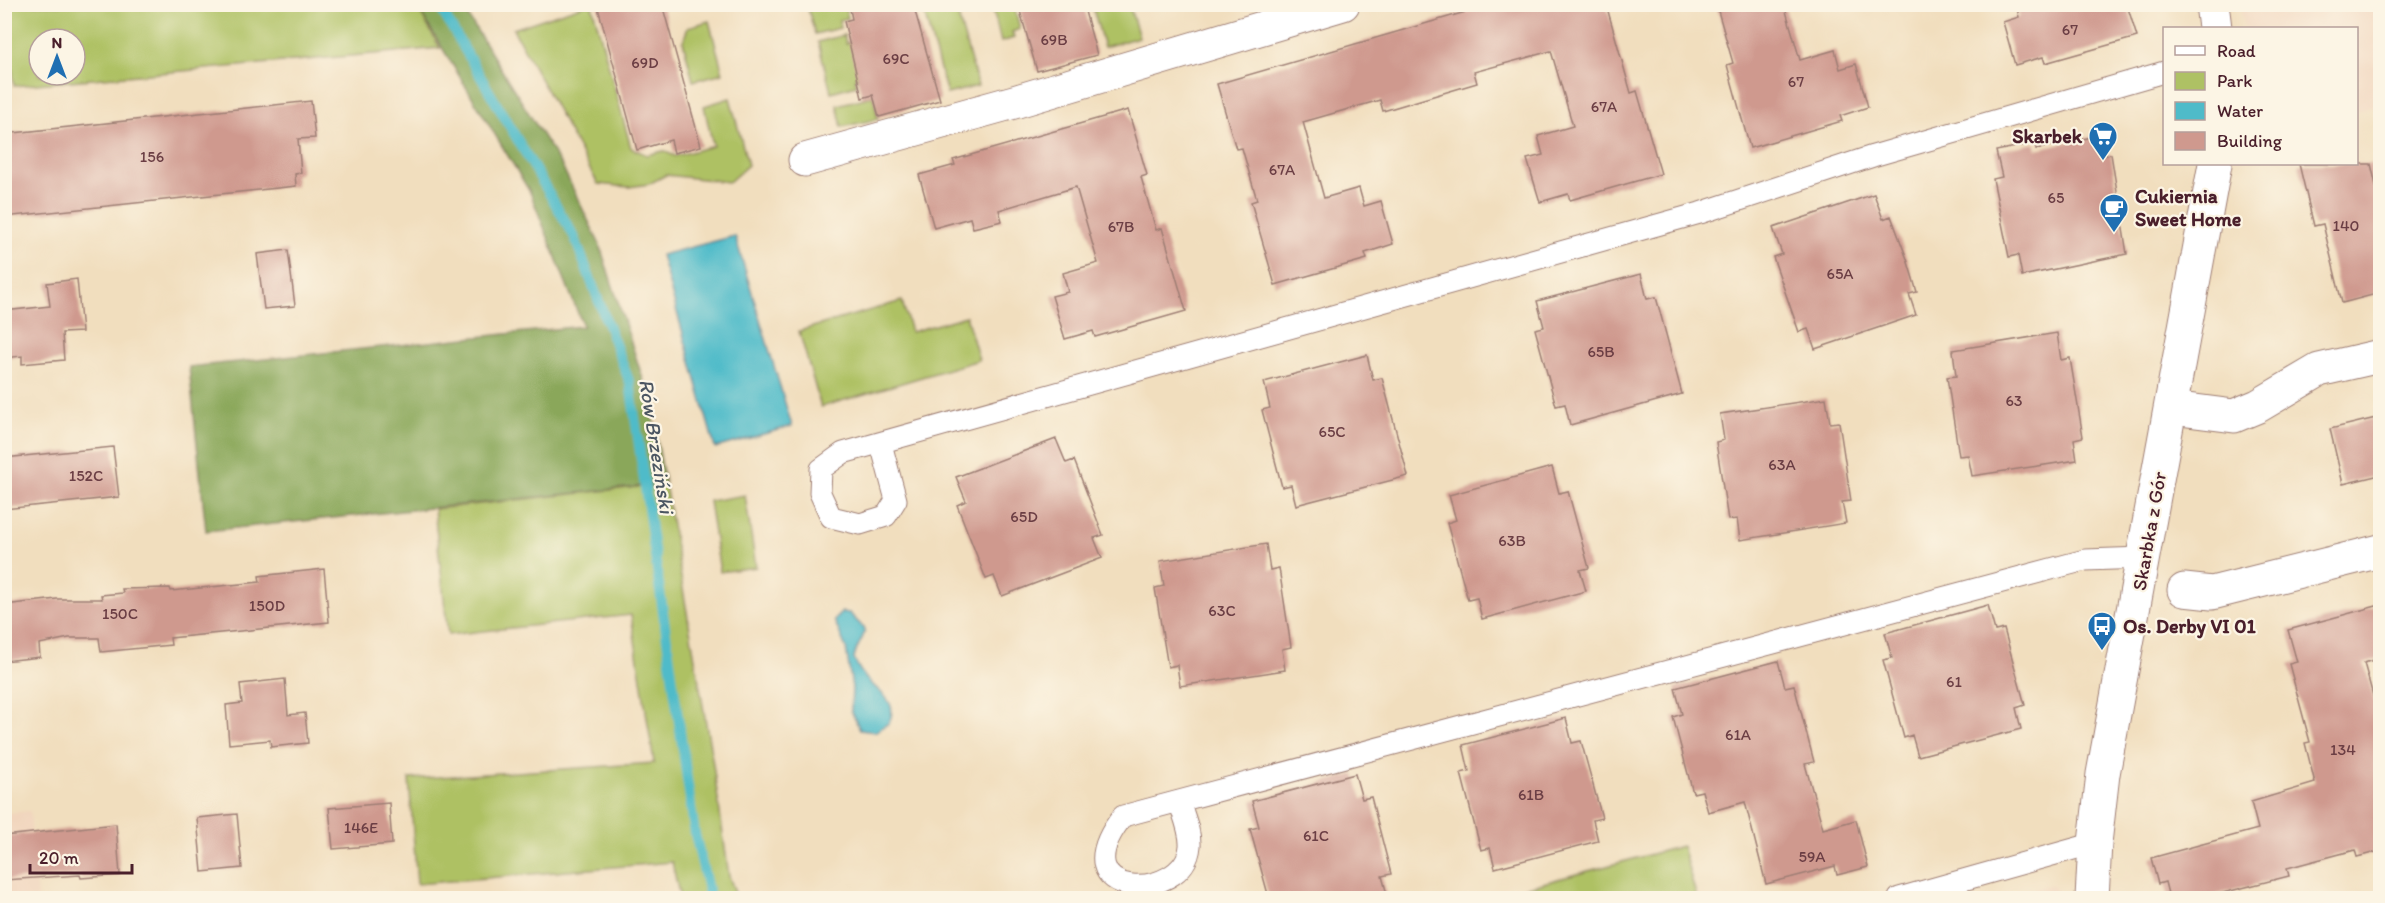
<svg xmlns="http://www.w3.org/2000/svg" width="2385" height="903" font-family="Itim,sans-serif">
<rect width="100%" height="100%" fill="#fcf5e5"/>
<filter id="ink" filterUnits="userSpaceOnUse"><feTurbulence type="fractalNoise" baseFrequency=".0167" numOctaves="2"/><feDisplacementMap in="SourceGraphic" scale="12" xChannelSelector="R" yChannelSelector="G"/><feConvolveMatrix kernelMatrix="1 2 1 2 8 2 1 2 1" color-interpolation-filters="sRGB"/></filter>
<filter id="wash" filterUnits="userSpaceOnUse"><feTurbulence type="fractalNoise" baseFrequency=".008" numOctaves="4" result="noise"/><feDisplacementMap in="SourceGraphic" scale="24" xChannelSelector="R" yChannelSelector="G"/><feGaussianBlur stdDeviation="1.35" result="paint"/><feColorMatrix in="noise" values="0 0 0 0 0 0 0 0 0 0 0 0 0 0 0 0 0 1.4 0 .05"/><feComposite in="paint" operator="in"/></filter>
<g filter="url(#wash)">
<rect width="100%" height="100%" fill="#f1debe"/>
<path fill="#f1d5bd" d="M2240 5H2380V105L2357 111 2356 28H2244Z
M30 811 37 898H5V813Z
M2050 885 2061 893V898H1999Z"/>
<path fill="#aec164" stroke="#7c7048" stroke-width="1.5" fill-rule="evenodd" d="M587 4 592 5 631 148 647 155 663 151 675 156 713 146 704 106 730 98 748 165 729 182 666 175 649 184 629 187 598 184 513 29Z
M6 5H416L440 48 14 86ZM39 39H75V75H39Z
M807 5H845L848 18 839 20 840 28 815 34Z
M922 5H955L978 86 947 94Z
M992 5H1014L1020 29 1012 32 1014 38 1001 42Z
M1092 5H1129L1139 37 1104 47Z
M709 21 723 73 693 81 683 41 688 27Z
M844 35 846 43 855 41 864 76 855 78 857 85 831 92 818 42Z
M873 96 878 119 842 127 837 105Z
M902 301 911 332 966 316 979 360 821 407 799 331Z
M665 484 713 764 729 876 737 898H680L672 862 417 884 409 779 654 763 631 615 448 635 434 509Z
M745 495 756 567 720 572 709 501Z
M1682 846 1697 898H1499L1498 895Z"/>
<path fill="#8aa75a" stroke="#6a6342" stroke-width="1.5" d="M416 5H461L563 168 599 243 650 401 665 484 206 531 189 367 583 326 530 192Z"/>
<path fill="#4fbbc9" stroke="#4c6d7a" stroke-width="1.5" d="M735 236 792 426 715 448 661 255Z
M842 612 849 613 865 629C864 640 855 647 854 659 857 665 860 671 864 676 877 692 900 700 889 723L875 732 860 730 851 710 852 688 846 648 834 620Z"/>
<g fill="none" stroke-linecap="round" stroke-linejoin="round">
<path stroke="#4fbbc9" stroke-width="10" d="M438 4 574 236 630 383 695 834 710 898"/>
</g>
<g id="blocks">
<path fill="#cf998e" d="M597 4H662L701 146 674 153 671 140 637 150Z
M849 4H913L940 100 879 117 873 95 862 98 844 21 852 19Z
M1018 4H1083L1097 55 1037 71Z
M1493 4H1606L1631 93 1637 91 1661 174 1570 200 1568 194 1540 202 1527 159 1543 155 1538 136 1573 126 1551 51 1474 72 1477 83 1383 111 1380 100 1303 122 1324 198 1359 188 1364 206 1381 201 1393 244 1365 253 1367 259 1275 285 1251 202 1257 200 1242 148 1236 149 1217 84Z
M1716 4H1784L1800 60 1835 50 1840 69 1856 64 1868 107 1840 116 1842 121 1750 148 1727 65 1733 63Z
M2016 4H2124L2125 9 2128 8 2137 37 2045 63 2043 57 2015 65 2003 22 2019 17Z
M311 101 315 138 298 139 301 173 295 174 296 186 4 217V134Z
M1128 110 1147 175 1141 177 1156 230 1162 228 1186 311 1095 337 1093 331 1065 339 1052 296 1068 292 1063 273 1098 263 1076 187 999 210 1002 221 973 228 970 218 934 228 919 175 955 165 953 160Z
M2102 135 2106 155 2111 154 2127 254 2022 276 2018 255 2009 257 1993 179 2002 177 1996 151 2035 143 2036 149Z
M2299 164H2371L2380 202H2377L2380 216V293L2342 303 2323 224 2314 226Z
M1874 194 1883 219 1891 216 1907 259 1917 292 1909 294 1916 315 1815 349 1808 329 1799 332 1773 257 1782 254 1773 228Z
M288 250 295 306 264 309 257 254Z
M1641 274 1647 299 1656 297 1682 394 1570 425 1565 404 1556 406 1535 329 1544 327 1537 301Z
M77 279 82 332 62 333 64 360 22 364V356L4 358V311L50 306 47 283Z
M2057 333 2061 360 2070 358 2083 437 2074 439 2077 460 1972 476 1968 455 1959 456 1947 377 1956 376 1953 350Z
M1367 355 1373 380 1382 378 1408 476 1296 505 1291 485 1282 487 1262 410 1270 408 1264 382Z
M1826 398 1830 423 1839 422 1851 501 1842 502 1846 523 1740 540 1737 519 1728 520 1716 442 1724 440 1720 414Z
M2380 417V475L2343 484 2330 429Z
M1056 439 1066 463 1074 460 1103 535 1094 538 1102 558 1002 596 994 576 986 579 957 505 966 501 956 477Z
M113 447 119 497 4 509V458Z
M1552 467 1559 493 1568 491 1589 568 1580 570 1586 591 1482 619 1477 598 1468 600 1447 523 1456 520 1449 495Z
M1266 544 1270 570 1279 568 1291 647 1282 649 1285 670 1180 686 1177 665 1168 667 1155 588 1164 586 1160 561Z
M324 569 329 622 170 638 171 645 101 652 99 638H69L39 644 40 657 4 661V605L57 599H102L101 595 123 593 122 589 170 588 171 591 260 582 259 576Z
M1988 605 1995 631 2004 629 2025 705 2016 708 2021 729 1918 756 1912 735 1904 738 1883 660 1892 658 1885 633Z
M2380 605V658L2364 663 2380 721V851L2357 857 2355 850 2287 868 2289 876 2203 898H2169L2165 882 2158 884 2151 858 2258 829 2251 802 2315 783 2305 743 2310 742 2289 664 2297 662 2288 630Z
M1778 661 1785 687 1794 685 1814 762 1805 764 1823 829 1856 820 1868 867 1837 875 1835 866 1766 884 1745 802 1708 812 1702 791 1693 793 1673 717 1682 714 1675 688Z
M285 679 288 715 305 713 308 743 271 747 270 740 229 744 226 705 242 703 240 684Z
M1566 718 1572 743 1581 741 1602 818 1593 820 1598 841 1495 868 1490 848 1481 850 1461 773 1469 771 1463 745Z
M1355 774 1362 799 1371 797 1391 874 1382 876 1388 898H1269L1250 829 1259 827 1252 801Z
M389 803 392 844 333 849 329 808Z
M237 814 242 868 202 872 197 818Z
M116 824 120 875 81 878 80 875 4 880V836Z"/>
</g>
</g>
<g filter="url(#ink)">
<use href="#blocks" fill-opacity="0" stroke="#9e7e74" stroke-width="1.5"/>
<g fill="none" stroke-linecap="round" stroke-linejoin="round">
<g stroke="#9e7e74" stroke-width="23">
<path id="lane" d="M881 444 896 500 886 516 860 524 831 517 820 493 821 469 843 453 1700 213 1873 156 2164 72
M1179 801C1183 814 1191 832 1190 846 1185 903 1056 902 1123 816L2085 560 2144 558
M1899 898 2095 843"/>
</g>
<g stroke="#9e7e74" stroke-width="35">
<path id="street" d="M805 160 1014 102 1343 4
M2172 408 2234 416 2258 406 2319 370 2380 356
M2184 590 2212 593 2380 551"/>
</g>
<g stroke="#9e7e74" stroke-width="35">
<path id="secondary" d="M2212 4 2215 28
M2092 898 2095 843 2103 774 2215 164"/>
</g>
<use href="#lane" stroke="#fff" stroke-width="21"/>
<use href="#street" stroke="#fff" stroke-width="33"/>
<use href="#secondary" stroke="#fff" stroke-width="33"/>
</g>
</g>
<defs>
<g id="supermarket-pin" transform="scale(1.5)"><path d="M0 17L-7.5 6A9.5 9.5 0 1 1 7.5 6Z" fill="#1f6fb2" stroke="#fcf5e5"/><path d="M-6-5.5h2.5l.6 2H6L4.5 2H-2.5L-4.4-4H-6ZM-1.5 3.2a1.3 1.3 0 1 0 .1 0ZM3 3.2a1.3 1.3 0 1 0 .1 0Z" fill="#fff"/></g>
<g id="cafe-pin" transform="scale(1.5)"><path d="M0 17L-7.5 6A9.5 9.5 0 1 1 7.5 6Z" fill="#1f6fb2" stroke="#fcf5e5"/><path d="M-5.5-4.5H6V0H3Q3 3.5 0 3.5H-2.5Q-5.5 3.5-5.5 0ZM3-3.2v2h1.7v-2ZM-6 4.5H4V6H-6Z" fill="#fff"/></g>
<g id="bus-pin" transform="scale(1.5)"><path d="M0 17L-7.5 6A9.5 9.5 0 1 1 7.5 6Z" fill="#1f6fb2" stroke="#fcf5e5"/><path d="M-5-6H5V4H4V6H2V4H-2V6H-4V4H-5ZM-3.5-4V0h7V-4ZM-3.5 1.2v1.5H-2V1.2ZM2 1.2v1.5H3.5V1.2Z" fill="#fff"/></g>
</defs>
<g fill-rule="evenodd">
<use href="#supermarket-pin" x="2103" y="136"/>
<use href="#cafe-pin" x="2114" y="208"/>
<use href="#bus-pin" x="2102" y="626"/>
</g>
<g text-anchor="middle" dominant-baseline="central" stroke-width="4.5" stroke-linejoin="round" paint-order="stroke">
<g font-size="16" fill="#6b3e44">
<text x="2070" y="29">67</text>
<text x="1054" y="39">69B</text>
<text x="896" y="58">69C</text>
<text x="645" y="62">69D</text>
<text x="1796" y="81">67</text>
<text x="1604" y="106">67A</text>
<text x="152" y="156">156</text>
<text x="1282" y="169">67A</text>
<text x="2056" y="197">65</text>
<text x="2346" y="225">140</text>
<text x="1121" y="226">67B</text>
<text x="1840" y="273">65A</text>
<text x="1601" y="351">65B</text>
<text x="2014" y="400">63</text>
<text x="1332" y="431">65C</text>
<text x="1782" y="464">63A</text>
<text x="86" y="475">152C</text>
<text x="1024" y="516">65D</text>
<text x="1512" y="540">63B</text>
<text x="267" y="605">150D</text>
<text x="1222" y="610">63C</text>
<text x="120" y="613">150C</text>
<text x="1954" y="681">61</text>
<text x="1738" y="734">61A</text>
<text x="2343" y="749">134</text>
<text x="1531" y="794">61B</text>
<text x="361" y="827">146E</text>
<text x="1316" y="835">61C</text>
<text x="1812" y="856">59A</text>
</g>
<g font-size="20" font-weight="bold" fill="#4a1f2b" stroke="#fcf5e5" text-anchor="start">
<text x="2082" y="136" text-anchor="end">Skarbek</text>
<text x="2135" y="196">Cukiernia<tspan x="2135" dy="23">Sweet Home</tspan></text>
<text x="2123" y="626">Os. Derby VI 01</text>
</g>
<g font-size="20" fill="#4a1f2b" stroke="#fcf5e5">
<text transform="translate(2149 531) rotate(-80)">Skarbka z Gór</text>
</g>
<g font-size="21" font-style="italic" fill="#4c5662" stroke="#fcf5e5">
<text transform="translate(657 446) rotate(81)">Rów Brzeziński</text>
</g>
</g>
<rect width="2385" height="903" fill="none" stroke="#fcf5e5" stroke-width="24"/>
<rect x="2163" y="27" width="195" height="138" fill="#fcf5e5" stroke="#b59f9b" stroke-width="1.5"/>
<rect x="2175" y="46" width="30" height="9" fill="#ffffff" stroke="#b59f9b" stroke-width="1.5"/>
<text x="2217" y="57" font-size="18" fill="#4a1f2b">Road</text>
<rect x="2175" y="72" width="30" height="18" fill="#aec164" stroke="#b59f9b" stroke-width="1.5"/>
<text x="2217" y="87" font-size="18" fill="#4a1f2b">Park</text>
<rect x="2175" y="102" width="30" height="18" fill="#4fbbc9" stroke="#b59f9b" stroke-width="1.5"/>
<text x="2217" y="117" font-size="18" fill="#4a1f2b">Water</text>
<rect x="2175" y="132" width="30" height="18" fill="#cf998e" stroke="#b59f9b" stroke-width="1.5"/>
<text x="2217" y="147" font-size="18" fill="#4a1f2b">Building</text>
<g transform="translate(57 57)"><circle r="28" fill="#fcf5e5" stroke="#b59f9b" stroke-width="1.5"/>
<path d="M0-4.5L10 22L0 15L-10 22Z" fill="#1f6fb2"/>
<text y="-9" font-size="16" font-weight="bold" text-anchor="middle" fill="#4a1f2b">N</text>
</g>
<path d="M30 864v9h102v-9" fill="none" stroke="#4a1f2b" stroke-width="3"/>
<text x="39" y="864" font-size="18" fill="#4a1f2b" stroke="#fcf5e5" stroke-width="4.5" paint-order="stroke">20 m</text>
</svg>
